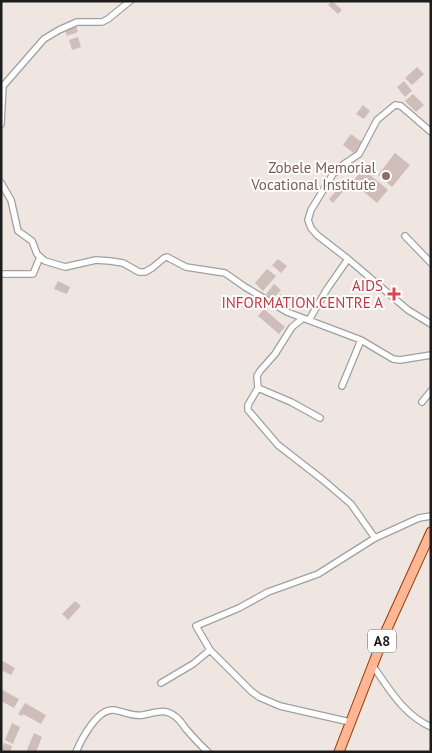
<svg xmlns="http://www.w3.org/2000/svg" width="432" height="753" font-family="'PT Sans',sans-serif">
<rect width="100%" height="100%" fill="#efe6e1"/>
<path fill="#cfbdba" d="M332 1 342 10 338 14 328 5Z
M76 26 78 32 67 36 65 30Z
M78 37 81 47 72 50 69 40Z
M417 67 424 74 412 85 405 78Z
M404 81 412 91 405 97 397 87Z
M413 94 424 105 416 112 405 101Z
M363 105 370 111 364 119 356 114Z
M351 134 363 143 355 154 343 145Z
M395 153 410 165 392 187 378 175Z
M363 169 388 190 377 203 352 182Z
M343 183 347 187 333 203 329 199Z
M278 259 287 266 281 273 272 265Z
M267 269 276 276 263 291 255 283Z
M58 281 70 287 67 294 54 289Z
M274 284 281 290 272 300 266 294Z
M280 294 289 299 286 304 277 299Z
M264 309 285 327 279 334 258 316Z
M75 601 81 606 68 620 62 614Z
M1 660 15 668 11 675 1 670Z
M1 689 19 699 14 708 1 701Z
M25 703 46 715 41 724 23 714 22 716 18 714Z
M12 723 20 727 13 744 5 740Z
M34 733 42 737 36 752H26Z
M4 743 12 746 10 752H1Z"/>
<g fill="none" stroke-linecap="round" stroke-linejoin="round">
<g stroke="#a0a0a0" stroke-width="8">
<path id="minor" d="M1 124 3 86 44 39 59 30 77 22H102L108 19 130 1
M1 183 11 200 18 231 32 241 37 254 45 261 65 267 96 260 110 261 123 263 139 272H145L152 268 164 258 167 257 186 267 225 273 245 287 287 312 361 340 393 359 400 360 431 355
M405 236 431 263
M348 259 317 235 311 228 308 220 311 210 333 174 344 164 359 154 377 120 395 105 401 106 431 132
M1 274H33L40 257
M302 319 292 327 275 354 260 371 257 376 258 388 248 405V410L278 445 323 480 351 504 375 538 419 518 431 516
M309 320 327 289 348 259 408 310 431 324
M342 386 361 340
M258 388 291 402 320 418
M422 402 431 391
M373 666C389 689 404 715 431 727
M161 683 193 664 210 650
M350 722 280 706 259 697 251 691 210 650 196 626 239 608 268 592 318 574 375 538
M76 752C81 740 97 709 113 710 123 711 133 717 143 715 156 713 164 707 176 717 180 720 183 725 186 729 193 737 200 745 208 752"/>
</g>
<g stroke="#943c00" stroke-width="11">
<path id="primary" d="M339 752 386 631 431 532"/>
</g>
<use href="#minor" stroke="#fff" stroke-width="5.5"/>
<use href="#primary" stroke="#ffb695" stroke-width="9"/>
</g>
<circle fill="#8d6e63" stroke="#fff" stroke-width="2" cx="386" cy="176" r="5"/>
<path fill="#e0444e" stroke="#fff" stroke-width="2" d="M391.5 286.5h5v5h5v5h-5v5h-5v-5h-5v-5h5z"/>
<g text-anchor="middle" dominant-baseline="central" stroke-width="4" stroke-linejoin="round" paint-order="stroke">
<rect fill="#fff" stroke="#606060" stroke-width="1" x="368" y="629.5" width="28" height="23" rx="4"/>
<g font-size="14" font-weight="bold" fill="#1c1c1c">
<text x="382" y="641">A8</text>
</g>
<g font-size="15" fill="#785e54" stroke="#fff" text-anchor="end">
<text x="376" y="167">Zobele Memorial<tspan x="376" dy="17">Vocational Institute</tspan></text>
</g>
<g font-size="15" fill="#be3a42" stroke="#fff" text-anchor="end">
<text x="383" y="285">AIDS<tspan x="383" dy="17">INFORMATION.CENTRE A</tspan></text>
</g>
</g>
<rect width="432" height="753" fill="none" stroke="#1c1c1c" stroke-width="5"/>
</svg>
